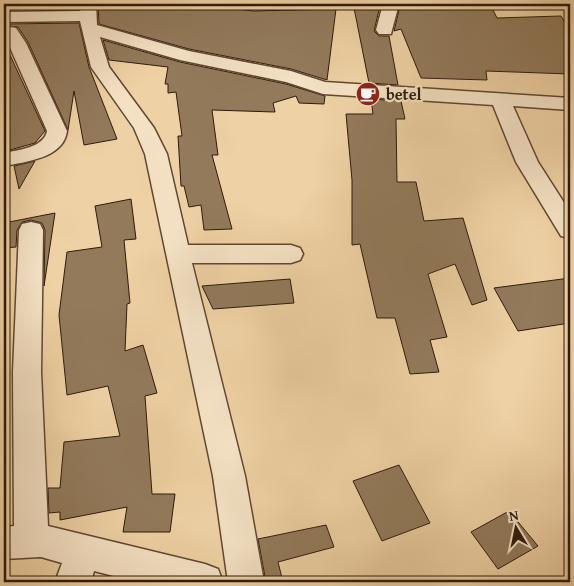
<svg xmlns="http://www.w3.org/2000/svg" width="574" height="586" font-family="'Gentium Book Plus',serif">
<rect width="100%" height="100%" fill="#eed1a4"/>
<filter id="stains"><feTurbulence type="fractalNoise" baseFrequency=".004" numOctaves="4"/><feColorMatrix values="0 0 0 0 .2 0 0 0 0 .09 0 0 0 0 .02 0 0 0 .5 -.17"/></filter>
<radialGradient id="worn" r=".72"><stop offset=".6" stop-color="#630" stop-opacity="0"/><stop offset="1" stop-color="#630" stop-opacity=".3"/></radialGradient>
<path fill="#927a5b" stroke="#2f1b0b" d="M54 4H78V9L48 10 53 9Z
M98 4H195L253 11 336 9 327 80 291 69 189 49 99 24Z
M444 5 491 6 497 18 561 16 570 32V74L486 71 487 80 421 78 401 29 394 31 400 6Z
M362 6H380L374 31 379 36H389L398 85 369 83 354 8Z
M79 23 89 67 117 139 84 145 74 91 68 130 28 42 18 27 4 26V24Z
M103 40 180 62 286 84 325 96 324 104 299 103 296 96 273 103 275 112 212 110 218 155H212L232 229 204 230 201 205 189 207 184 186H181L178 136H182L176 92 168 93V84H165L168 67 109 60Z
M4 42 45 131 35 143 10 150 8 140 4 141Z
M371 99 401 101 405 119H396L397 182H416L424 221 463 218 487 300 472 305 455 264 428 274 447 337 430 340 439 372 410 374 395 318H377L360 244 352 245V180L346 114H373Z
M35 161 19 189 14 166Z
M131 199 136 239 124 240 130 303 127 304 125 351 143 345 157 393 145 396 152 494H175L170 532H123L127 507 60 520V512L49 513 48 488H60L64 442 120 436 108 386 67 395 59 315 67 252 102 247 95 206Z
M55 213 44 286 45 230 42 223 31 220 22 222 17 230 16 247 4 248V223Z
M570 278V323L518 331 494 288Z
M290 279 294 303 213 309 202 286Z
M399 465 430 523 382 541 353 481Z
M509 511 538 546 498 569 471 532Z
M326 525 334 547 278 562 283 582H266L258 539Z"/>
<g fill="none" stroke-linecap="round" stroke-linejoin="round">
<g stroke="#5f4831" stroke-width="3">
<path id="minor" d="M80 4H96L97 25 189 51 291 71 325 82 570 98V110L513 106 538 162 570 212V238L561 236 516 162 493 105 323 94 286 82 180 60 100 37 109 67 154 128 167 154 188 245H291L300 248 303 254 300 260 291 263H192L245 476 264 582H228L213 476 145 154 134 128 91 67 80 21 4 22V12L80 11Z
M383 4H399L391 34H379L376 30Z
M10 27 16 28 26 43 67 131C64 158 25 162 4 166V153C17 150 44 148 47 131L8 43 4 40V28Z
M31 222 40 224 43 230 41 372 48 526 205 564 218 569 223 582H137L94 571 91 582H55L62 563 41 557 4 559V527L14 526 13 372 19 230 22 224Z"/>
</g>
<use href="#minor" fill="#f4e1c4" fill-rule="evenodd"/>
</g>
<defs>
<g id="cafe-disc" transform="scale(1.25)"><circle r="9.5" fill="#8f2418" stroke="#f4e1c4"/><path d="M-5.5-4.5H6V0H3Q3 3.5 0 3.5H-2.5Q-5.5 3.5-5.5 0ZM3-3.2v2h1.7v-2ZM-6 4.5H4V6H-6Z" fill="#fff"/></g>
</defs>
<g fill-rule="evenodd">
<use href="#cafe-disc" x="368" y="94"/>
</g>
<g text-anchor="middle" dominant-baseline="central" stroke-width="4.5" stroke-linejoin="round" paint-order="stroke">
<g font-size="16" font-weight="bold" fill="#2f1b0b" stroke="#f4e1c4" text-anchor="start">
<text x="386" y="94">betel</text>
</g>
</g>
<rect width="574" height="586" fill="none" stroke="#eed1a4" stroke-width="20"/>
<rect x="5" y="5" width="564" height="576" fill="none" stroke="#2f1b0b" stroke-width="2.5"/>
<rect x="10" y="10" width="554" height="566" fill="none" stroke="#2f1b0b"/>
<g transform="translate(516 528) rotate(350)" stroke="#f4e1c4" stroke-width="4" paint-order="stroke">
<path d="M0-4L9 19L0 12L-9 19Z" fill="#2f1b0b"/>
<text y="-8" font-size="14" font-weight="bold" text-anchor="middle" fill="#2f1b0b">N</text>
</g>
<rect width="100%" height="100%" filter="url(#stains)"/>
<rect width="100%" height="100%" fill="url(#worn)"/>
</svg>
